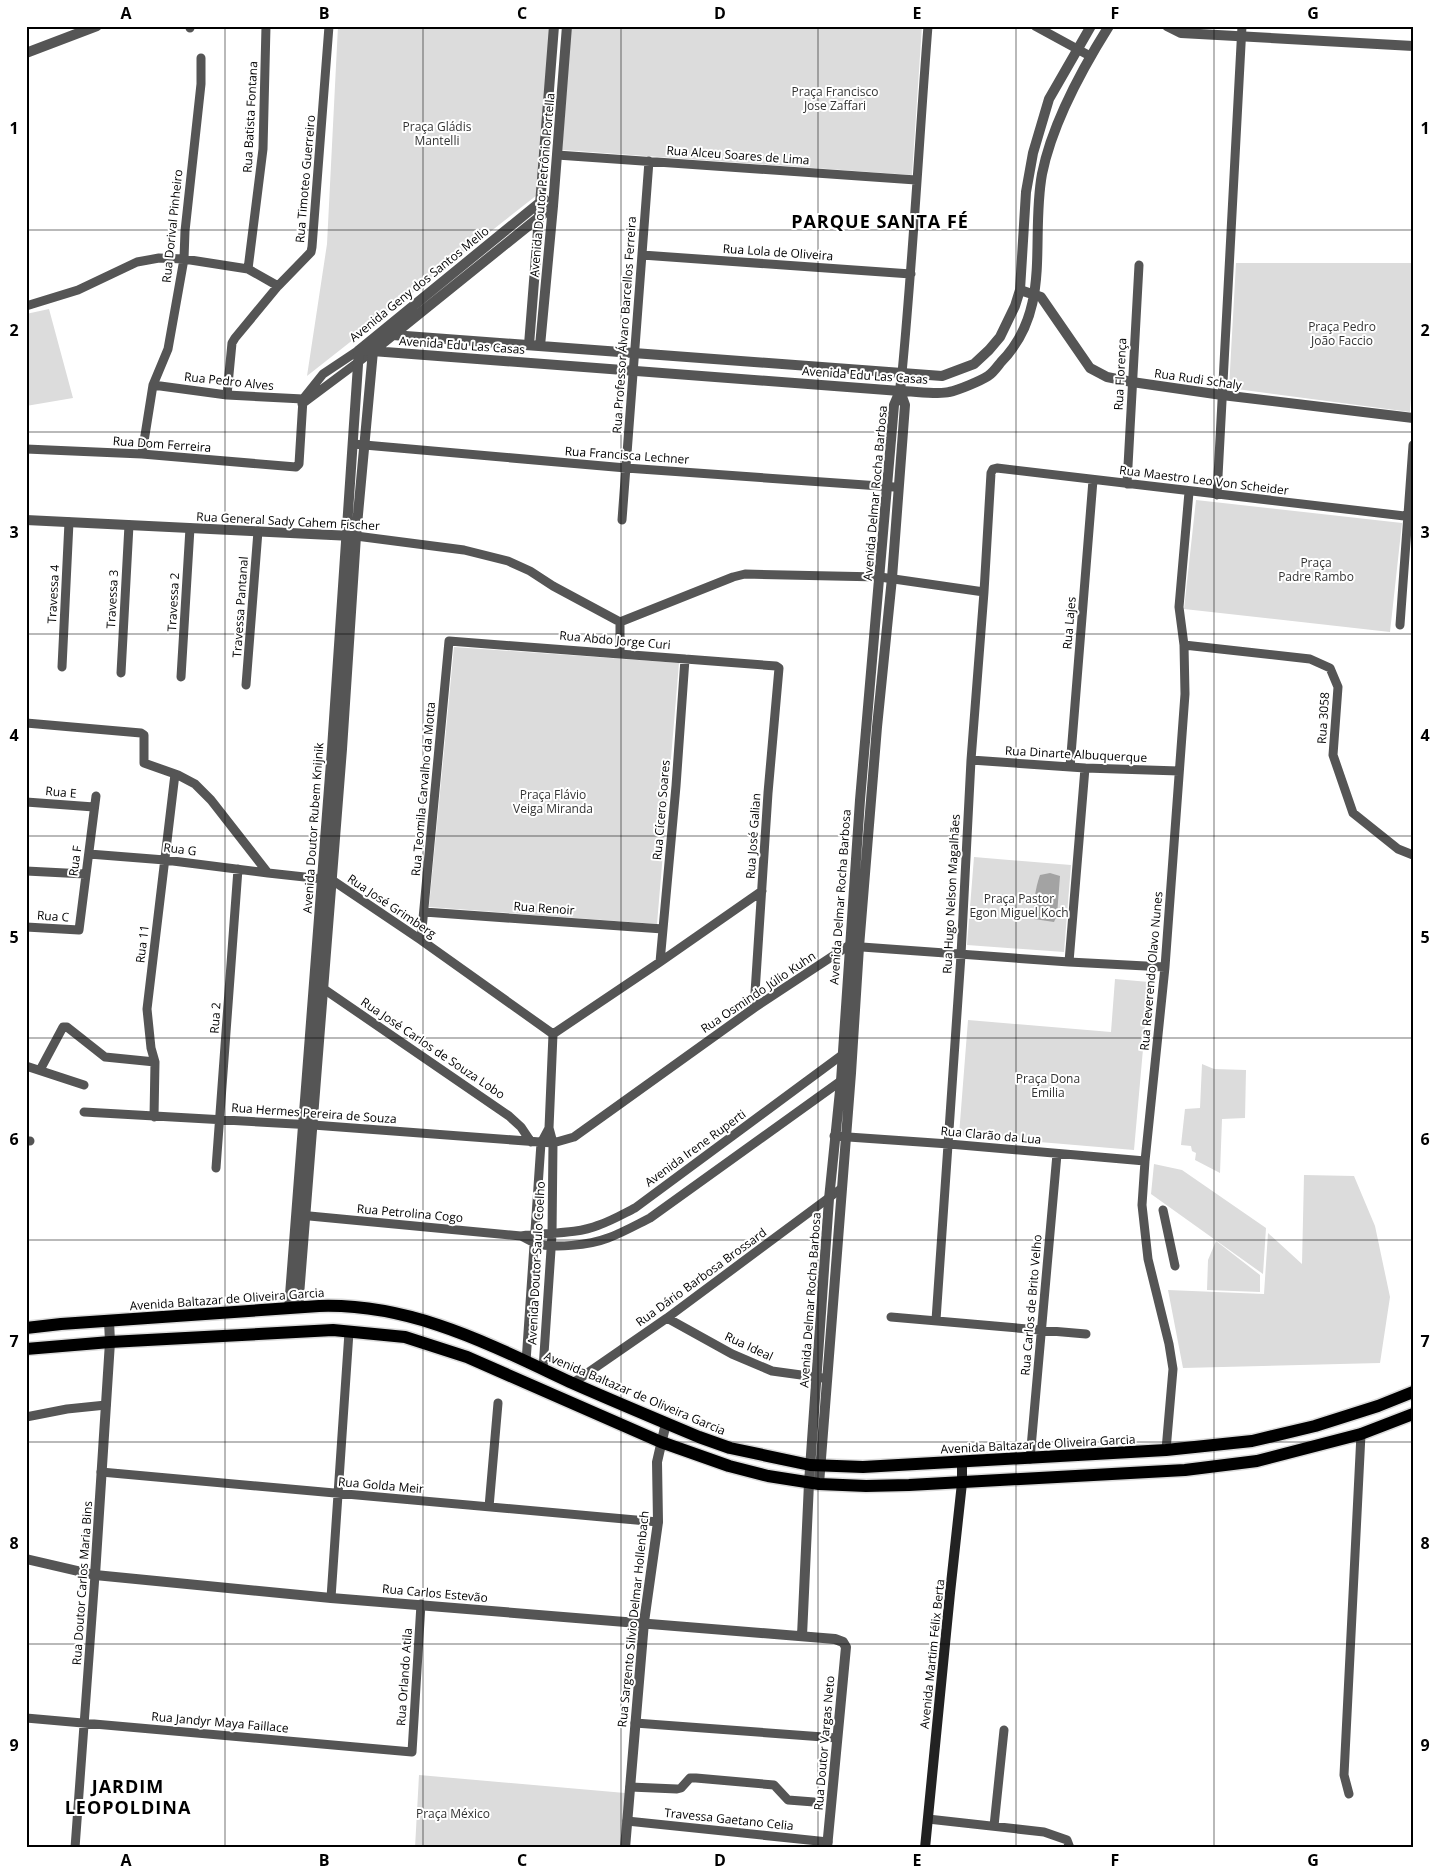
<svg xmlns="http://www.w3.org/2000/svg" width="1439" height="1874" font-family="'Open Sans',sans-serif">
<rect width="100%" height="100%" fill="#fff"/>
<path fill="#dcdcdc" d="M338 26H550L537 195 307 376 327 244Z
M571 26H922L912 175 562 150Z
M1236 263H1413V371L1410 412 1229 388Z
M49 309 73 398 26 406V314Z
M1196 500 1402 523 1390 632 1184 609Z
M454 647 679 663 657 924 429 907Z
M974 857 1071 865 1064 952 967 945Z
M1115 979 1149 982 1134 1150 959 1135 968 1020 1111 1032Z
M1202 1064 1214 1069 1246 1070 1245 1118 1222 1119 1220 1173 1195 1160 1196 1153 1192 1151 1191 1146 1181 1145 1185 1109 1200 1108Z
M1154 1164 1182 1170 1266 1228 1263 1274 1151 1194Z
M1304 1175 1354 1176 1375 1226 1390 1297 1380 1363 1183 1368 1168 1290 1264 1294 1268 1233 1302 1264Z
M1216 1241 1260 1275V1292L1207 1290 1208 1260Z
M419 1775 625 1793 621 1848H415Z"/>
<path fill="#a3a3a3" d="M1050 873 1060 876 1057 915 1054 922 1034 919C1033 905 1035 889 1040 875Z"/>
<g fill="none" stroke-linecap="round" stroke-linejoin="round">
<g stroke="#dbdbdb" stroke-width="15">
<path id="primary" d="M26 1328 61 1324 319 1306C411 1303 489 1344 570 1382 613 1401 656 1419 699 1437L730 1448 810 1465 863 1467 1166 1450 1252 1441 1315 1426 1378 1406 1413 1392
M26 1349 110 1342 333 1330 405 1337 467 1357 661 1442 729 1466 768 1476 819 1484 866 1486 909 1485 1185 1470 1257 1461 1361 1434 1413 1414"/>
</g>
<path stroke="#555" stroke-width="9" d="M1035 26 1090 56
M190 28V26
M557 155 916 180
M642 255 911 274
M248 269 263 149 266 26
M26 306 78 290 137 262 159 258 184 259 248 269 278 286
M902 373C913 258 919 142 928 26
M153 385 227 395 303 399
M227 395 232 343 235 338 278 286 311 252 312 247 329 26
M303 399 323 374 359 350
M302 404 373 351
M353 444 626 468 894 487
M26 449 142 454 296 467 299 464 303 399
M142 454 153 385 168 349 184 259 185 231 201 84V58
M1127 484 1139 265
M1217 495 1242 26
M622 520 649 161
M356 536 464 550 508 561 530 571 553 586 620 622
M620 622 733 577 745 574 880 577 984 592
M1400 625 1413 445
M1184 645 1310 659 1330 668 1338 687 1333 755 1353 813 1398 849 1413 855
M620 653V622
M62 667 69 522
M121 673 129 525
M181 677 190 528
M246 685 258 531
M26 723 141 733 144 735V763L178 775 195 784 211 800 268 873 332 880 421 940 553 1034
M971 760 1085 768 1179 771
M1070 767 1093 480
M26 802 94 807
M89 854 165 860 268 873
M26 871 85 874
M424 912 663 929
M26 927 79 930 96 796
M421 940 449 641 776 666 779 668 768 793 754 1008
M660 962 676 786 685 659
M1069 962 1085 768
M318 985 509 1116 521 1127 531 1142
M553 1034 660 962 762 891
M26 1066 84 1085
M40 1070 63 1027H67L105 1057 155 1062
M84 1112 313 1125 553 1143 574 1137 754 1008 848 946 1069 962 1165 967
M154 1117 155 1062 151 1048 147 1009 175 774
M834 1136 949 1144 1145 1161
M26 1141H30
M216 1168 238 869
M1163 1210 1175 1266
M299 1215 521 1236C547 1232 574 1235 599 1225 611 1221 623 1214 635 1208L846 1052
M521 1236C526 1238 530 1241 535 1243 553 1249 590 1245 608 1238 622 1233 636 1225 650 1218L845 1078
M891 1317 1086 1334
M667 1318 732 1354 772 1371 823 1378
M936 1320 961 955 971 760 984 592 991 473 993 469 997 468 1413 517
M526 1362 541 1143 549 1128
M543 1369 552 1235 553 1143 549 1128 553 1034
M573 1383 667 1318 842 1188
M26 1417 67 1409 106 1405
M1166 1450 1173 1369 1169 1344 1148 1259 1142 1205 1145 1161 1165 967 1185 694 1184 645 1179 607 1189 492
M1030 1459 1057 1154
M101 1472 658 1522
M489 1507 498 1403
M331 1598 349 1332
M26 1718 412 1752 421 1604
M635 1723 837 1738
M630 1787 677 1789 681 1788 690 1778H696L774 1785 788 1800 814 1802
M1349 1794 1344 1775 1361 1434
M928 1819 1044 1832 1067 1840 1070 1848
M627 1821 828 1842
M994 1826 1004 1730
M75 1848 95 1575"/>
<path stroke="#555" stroke-width="10" d="M1167 26 1181 33 1413 46
M26 53 97 26
M1020 290 1041 297 1090 368 1107 377 1132 382 1222 395 1413 418
M379 334 942 376 974 364 989 350 1000 337 1015 306 1020 290 1026 192 1033 153 1049 99 1091 26
M529 345 554 26
M540 346 553 206 567 26
M359 350 900 391C913 391 939 395 949 392 959 390 980 381 988 376 993 373 997 367 1001 362 1053 309 1030 240 1042 174 1052 124 1082 69 1109 26
M359 350 544 199
M26 520 352 536
M289 1308 332 749 359 350
M298 1308 342 749 356 536 373 351 553 206
M819 1484 851 1073 859 947 877 727 892 578 905 405 900 391
M26 1559 95 1575 331 1598 835 1639 843 1642 846 1647 827 1848
M95 1575 110 1342 109 1321
M802 1636 809 1483 829 1199 841 1081 860 800 894 405 900 391 902 373
M625 1848 644 1622 658 1522 657 1462 666 1423"/>
<path stroke="#222" stroke-width="10" d="M925 1848 950 1593 962 1483V1463"/>
<use href="#primary" stroke="#000" stroke-width="12"/>
</g>
<path fill="none" stroke="#000" stroke-width="1" stroke-opacity="0.55" d="M225 26V1848M423 26V1848M621 26V1848M818 26V1848M1016 26V1848M1214 26V1848M26 230H1413M26 432H1413M26 634H1413M26 836H1413M26 1038H1413M26 1240H1413M26 1442H1413M26 1644H1413"/>
<g text-anchor="middle" dominant-baseline="central" stroke-width="4" stroke-linejoin="round" paint-order="stroke">
<g font-size="12" fill="#333" stroke="#fff">
<text x="835" y="91">Praça Francisco<tspan x="835" dy="14">Jose Zaffari</tspan></text>
<text x="437" y="126">Praça Gládis<tspan x="437" dy="14">Mantelli</tspan></text>
<text x="1342" y="326">Praça Pedro<tspan x="1342" dy="14">João Faccio</tspan></text>
<text x="1316" y="562">Praça<tspan x="1316" dy="14">Padre Rambo</tspan></text>
<text x="553" y="794">Praça Flávio<tspan x="553" dy="14">Veiga Miranda</tspan></text>
<text x="1019" y="898">Praça Pastor<tspan x="1019" dy="14">Egon Miguel Koch</tspan></text>
<text x="1048" y="1078">Praça Dona<tspan x="1048" dy="14">Emilia</tspan></text>
<text x="453" y="1813">Praça México</text>
</g>
<g font-size="12" fill="#000" stroke="#fff">
<text transform="translate(250 117) rotate(-87)">Rua Batista Fontana</text>
<text transform="translate(738 155) rotate(4)">Rua Alceu Soares de Lima</text>
<text transform="translate(305 179) rotate(-85)">Rua Timoteo Guerreiro</text>
<text transform="translate(542 185) rotate(-85)">Avenida Doutor Petrônio Portella</text>
<text transform="translate(172 226) rotate(-84)">Rua Dorival Pinheiro</text>
<text transform="translate(778 252) rotate(4)">Rua Lola de Oliveira</text>
<text transform="translate(419 284) rotate(-39)">Avenida Geny dos Santos Mello</text>
<text transform="translate(624 325) rotate(-86)">Rua Professor Álvaro Barcellos Ferreira</text>
<text transform="translate(462 345) rotate(4)">Avenida Edu Las Casas</text>
<text transform="translate(1120 374) rotate(-87)">Rua Florença</text>
<text transform="translate(865 375) rotate(4)">Avenida Edu Las Casas</text>
<text transform="translate(1198 379) rotate(8)">Rua Rudi Schaly</text>
<text transform="translate(229 381) rotate(6)">Rua Pedro Alves</text>
<text transform="translate(162 444) rotate(4)">Rua Dom Ferreira</text>
<text transform="translate(627 455) rotate(4)">Rua Francisca Lechner</text>
<text transform="translate(1204 480) rotate(7)">Rua Maestro Leo Von Scheider</text>
<text transform="translate(875 493) rotate(-85)">Avenida Delmar Rocha Barbosa</text>
<text transform="translate(288 521) rotate(3)">Rua General Sady Cahem Fischer</text>
<text transform="translate(53 594) rotate(-87)">Travessa 4</text>
<text transform="translate(112 599) rotate(-87)">Travessa 3</text>
<text transform="translate(173 602) rotate(-87)">Travessa 2</text>
<text transform="translate(240 607) rotate(-86)">Travessa Pantanal</text>
<text transform="translate(1069 623) rotate(-85)">Rua Lajes</text>
<text transform="translate(615 640) rotate(5)">Rua Abdo Jorge Curi</text>
<text transform="translate(1323 718) rotate(-86)">Rua 3058</text>
<text transform="translate(1076 754) rotate(3)">Rua Dinarte Albuquerque</text>
<text transform="translate(423 789) rotate(-85)">Rua Teomila Carvalho da Motta</text>
<text transform="translate(61 792) rotate(5)">Rua E</text>
<text transform="translate(661 810) rotate(-85)">Rua Cícero Soares</text>
<text transform="translate(313 828) rotate(-86)">Avenida Doutor Rubem Knijnik</text>
<text transform="translate(753 836) rotate(-86)">Rua José Galian</text>
<text transform="translate(180 849) rotate(7)">Rua G</text>
<text transform="translate(75 861) rotate(-82)">Rua F</text>
<text transform="translate(951 894) rotate(-87)">Rua Hugo Nelson Magalhães</text>
<text transform="translate(840 897) rotate(-86)">Avenida Delmar Rocha Barbosa</text>
<text transform="translate(392 906) rotate(34)">Rua José Grimberg</text>
<text transform="translate(544 908) rotate(4)">Rua Renoir</text>
<text transform="translate(53 916) rotate(4)">Rua C</text>
<text transform="translate(142 944) rotate(-83)">Rua 11</text>
<text transform="translate(1151 971) rotate(-85)">Rua Reverendo Olavo Nunes</text>
<text transform="translate(758 992) rotate(-34)">Rua Osmindo Júlio Kuhn</text>
<text transform="translate(215 1018) rotate(-86)">Rua 2</text>
<text transform="translate(433 1048) rotate(34)">Rua José Carlos de Souza Lobo</text>
<text transform="translate(314 1113) rotate(4)">Rua Hermes Pereira de Souza</text>
<text transform="translate(991 1135) rotate(5)">Rua Clarão da Lua</text>
<text transform="translate(695 1148) rotate(-36)">Avenida Irene Ruperti</text>
<text transform="translate(410 1213) rotate(5)">Rua Petrolina Cogo</text>
<text transform="translate(536 1263) rotate(-87)">Avenida Doutor Saulo Coelho</text>
<text transform="translate(701 1277) rotate(-36)">Rua Dário Barbosa Brossard</text>
<text transform="translate(227 1299) rotate(-4)">Avenida Baltazar de Oliveira Garcia</text>
<text transform="translate(810 1300) rotate(-86)">Avenida Delmar Rocha Barbosa</text>
<text transform="translate(1031 1305) rotate(-85)">Rua Carlos de Brito Velho</text>
<text transform="translate(749 1346) rotate(25)">Rua Ideal</text>
<text transform="translate(635 1393) rotate(23)">Avenida Baltazar de Oliveira Garcia</text>
<text transform="translate(1038 1444) rotate(-3)">Avenida Baltazar de Oliveira Garcia</text>
<text transform="translate(381 1485) rotate(5)">Rua Golda Meir</text>
<text transform="translate(82 1583) rotate(-86)">Rua Doutor Carlos Maria Bins</text>
<text transform="translate(435 1593) rotate(5)">Rua Carlos Estevão</text>
<text transform="translate(633 1619) rotate(-84)">Rua Sargento Silvio Delmar Hollenbach</text>
<text transform="translate(932 1654) rotate(-84)">Avenida Martim Félix Berta</text>
<text transform="translate(404 1677) rotate(-86)">Rua Orlando Atila</text>
<text transform="translate(220 1722) rotate(5)">Rua Jandyr Maya Faillace</text>
<text transform="translate(824 1743) rotate(-85)">Rua Doutor Vargas Neto</text>
<text transform="translate(729 1819) rotate(6)">Travessa Gaetano Celia</text>
</g>
<g font-size="18" font-weight="bold" letter-spacing="1" fill="#000" stroke="#fff">
<text x="880" y="221">PARQUE SANTA FÉ</text>
<text x="128" y="1786">JARDIM<tspan x="128" dy="21">LEOPOLDINA</tspan></text>
</g>
</g>
<rect width="1439" height="1874" fill="none" stroke="#ffffff" stroke-width="55"/>
<rect x="28" y="28" width="1384" height="1818" fill="none" stroke="#000" stroke-width="2"/>
<g font-size="16" text-anchor="middle" font-weight="bold" fill="#000">
<text x="126" y="19">A</text>
<text x="324" y="19">B</text>
<text x="522" y="19">C</text>
<text x="720" y="19">D</text>
<text x="917" y="19">E</text>
<text x="1115" y="19">F</text>
<text x="1313" y="19">G</text>
<text x="14" y="134">1</text>
<text x="1425" y="134">1</text>
<text x="14" y="336">2</text>
<text x="1425" y="336">2</text>
<text x="14" y="538">3</text>
<text x="1425" y="538">3</text>
<text x="14" y="741">4</text>
<text x="1425" y="741">4</text>
<text x="14" y="943">5</text>
<text x="1425" y="943">5</text>
<text x="14" y="1145">6</text>
<text x="1425" y="1145">6</text>
<text x="14" y="1347">7</text>
<text x="1425" y="1347">7</text>
<text x="14" y="1549">8</text>
<text x="1425" y="1549">8</text>
<text x="14" y="1751">9</text>
<text x="1425" y="1751">9</text>
<text x="126" y="1866">A</text>
<text x="324" y="1866">B</text>
<text x="522" y="1866">C</text>
<text x="720" y="1866">D</text>
<text x="917" y="1866">E</text>
<text x="1115" y="1866">F</text>
<text x="1313" y="1866">G</text>
</g>
</svg>
